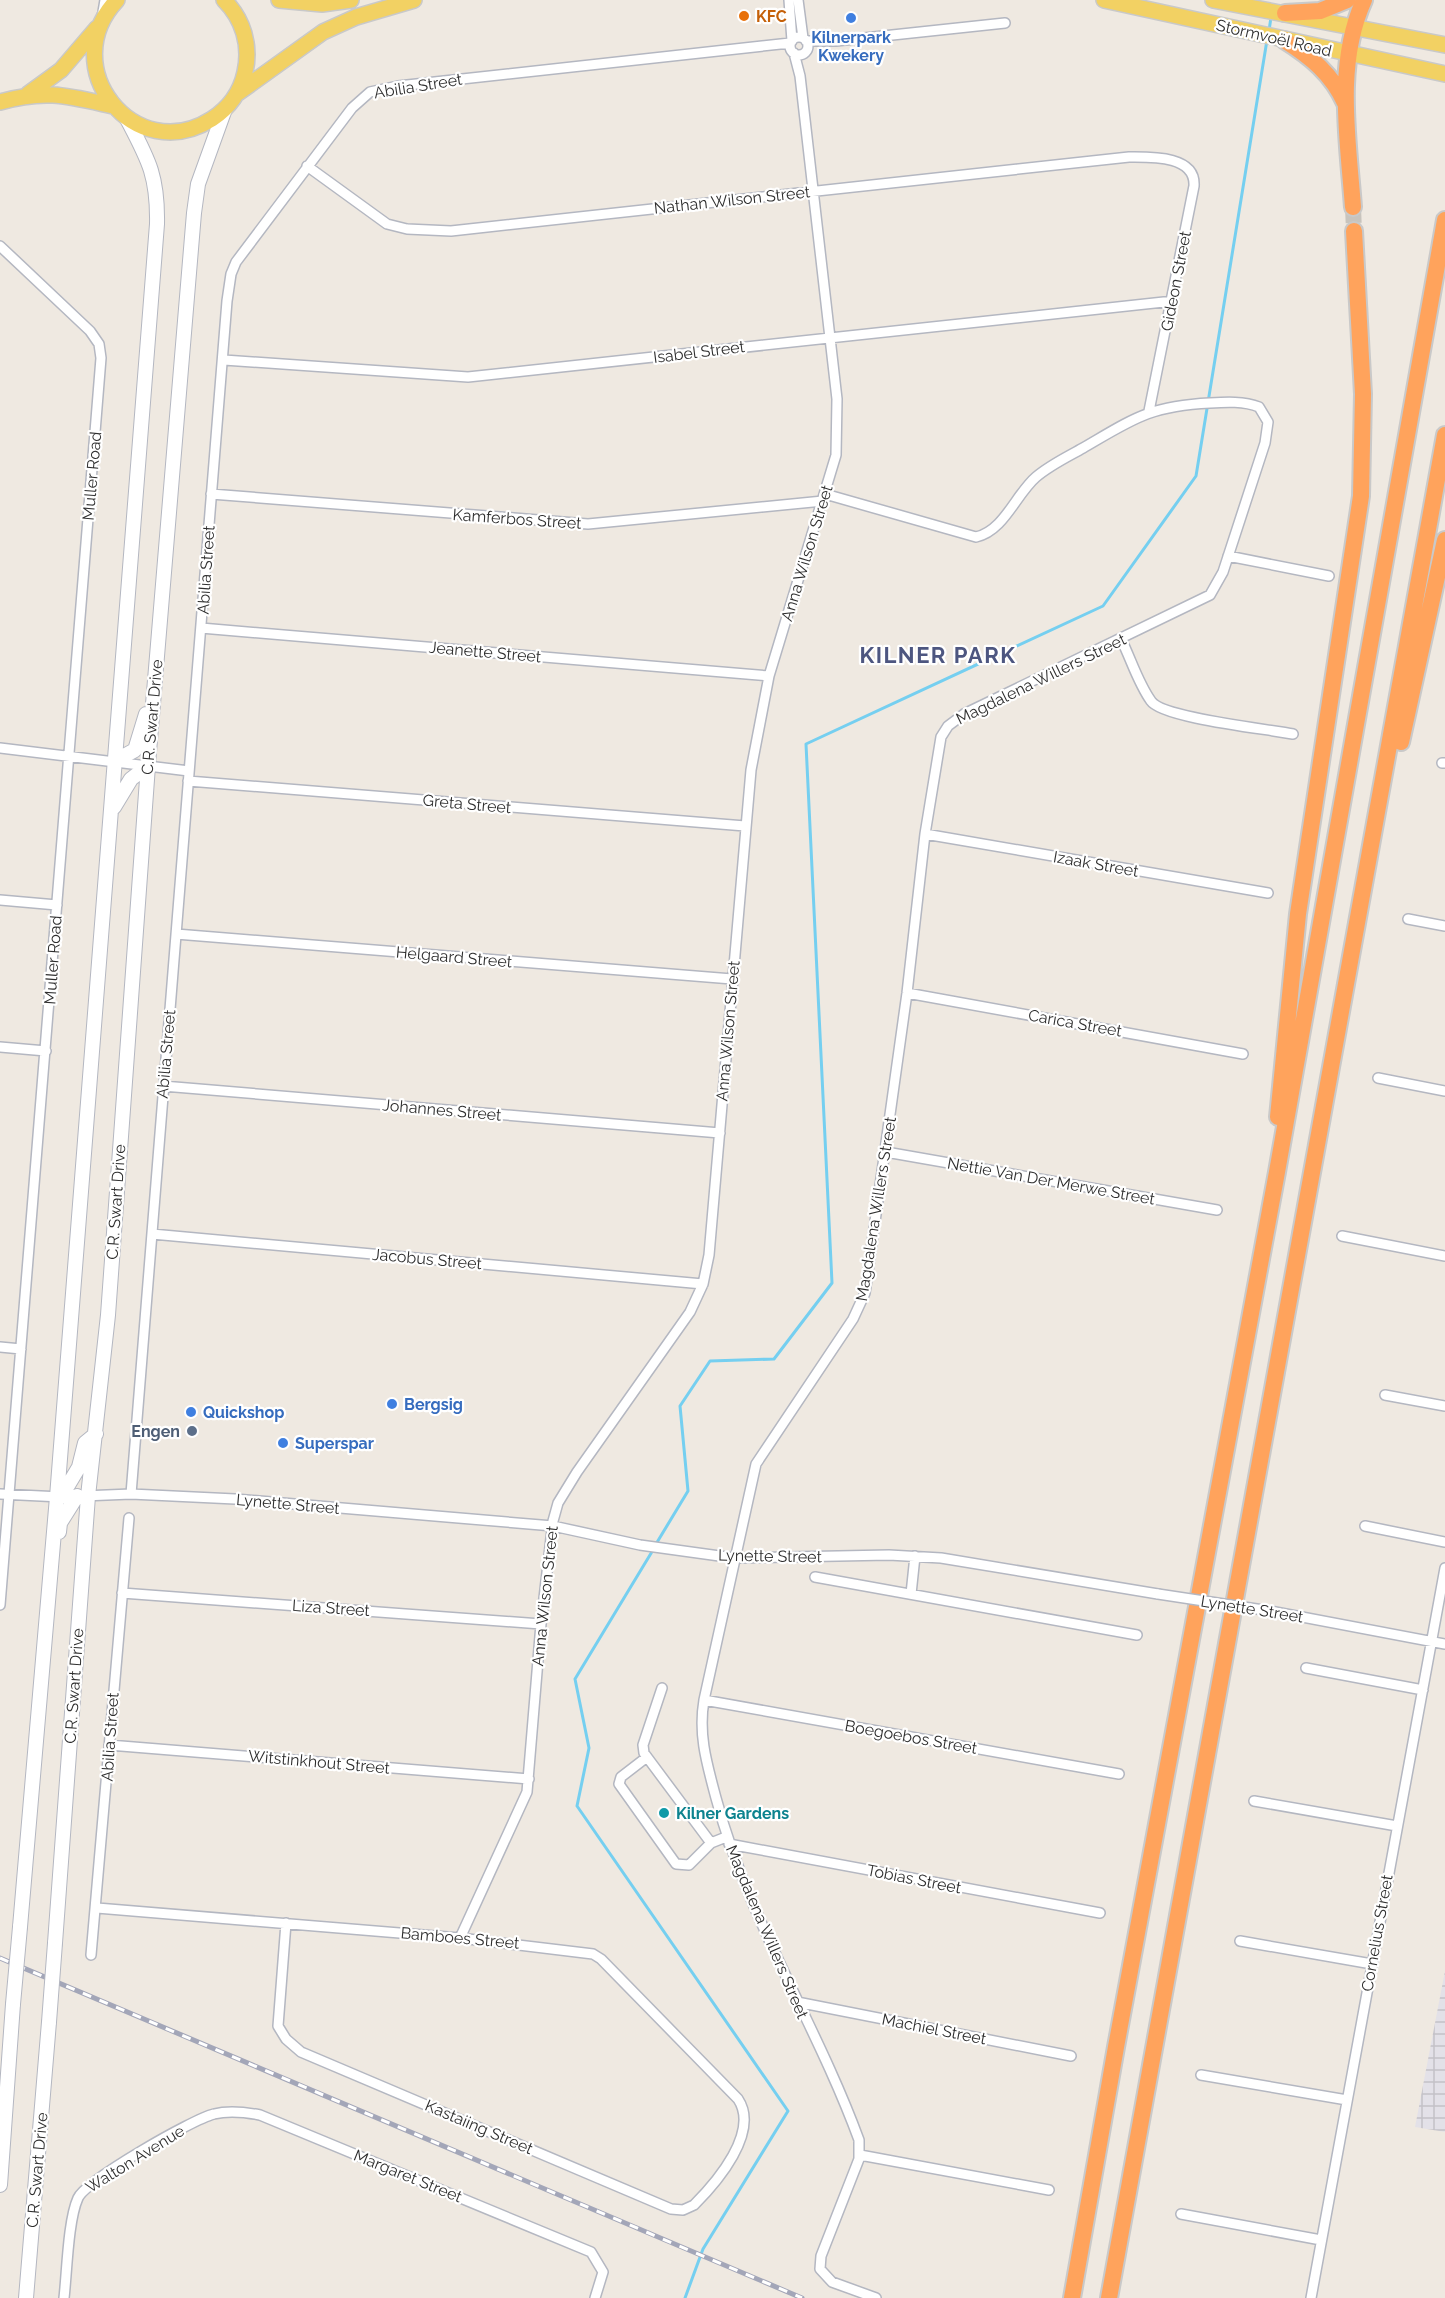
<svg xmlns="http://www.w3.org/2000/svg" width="1445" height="2298" font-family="Raleway,sans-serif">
<defs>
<pattern id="industrial-grid" width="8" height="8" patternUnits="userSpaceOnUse" patternTransform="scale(1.5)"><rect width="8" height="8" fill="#e3e1e8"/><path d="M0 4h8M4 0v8" fill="none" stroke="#c3c1c7"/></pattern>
</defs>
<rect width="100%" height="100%" fill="#efe9e1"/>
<path fill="url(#industrial-grid)" d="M1445 1971V2132L1415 2127Z"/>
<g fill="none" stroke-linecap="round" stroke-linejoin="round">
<path stroke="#75cff0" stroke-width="3" d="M1269 31 1271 17
M656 1544 688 1491 680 1406 710 1361 774 1359 832 1283 806 744 1103 606 1196 476 1267 40
M653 1550 575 1679 589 1748 577 1806 788 2111 703 2249 685 2298"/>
<path stroke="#c8c4bd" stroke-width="16" stroke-dasharray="16 8" stroke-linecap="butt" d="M1353 207 1354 231"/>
<g stroke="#b4b7c1" stroke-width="12">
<path id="minor" d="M789 0 792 41
M798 0 803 38
M102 18 105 0
M790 46a9 9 0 1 1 18 0a9 9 0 1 1-18 0Z
M806 41H836L1005 23
M307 166 387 224 407 229 451 231 1129 157C1150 157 1196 155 1194 186L1149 411
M0 246 90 331 99 344 101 358 0 1605
M224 360 468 377 1173 301
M211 494 588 524 823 501
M825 494 976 537C1004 531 1016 494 1036 477 1050 465 1067 457 1083 448 1133 419 1149 406 1210 403 1226 402 1244 401 1259 407L1268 422 1265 443 1223 572 1210 595 964 714 948 726 941 737 925 834 907 993 865 1293 853 1319 756 1464 704 1700C698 1735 707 1764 716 1798 749 1922 816 2023 859 2140V2159L821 2256 820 2269 832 2282 876 2298
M1228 556 1329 576
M201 628 769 676
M1121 639C1131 659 1138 683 1151 701 1162 718 1268 729 1293 734
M0 748 189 771
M1442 763H1445
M188 781 745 826
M925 834 1268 893
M0 900 57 905
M1408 919 1445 926
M176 934 732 979
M907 993 1243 1054
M0 1047 46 1051
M1378 1078 1445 1091
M163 1086 720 1133
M886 1152 1217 1210
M152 1234 703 1284
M1342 1236 1445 1256
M0 1347 21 1349
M1385 1395 1445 1406
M0 1494 61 1497
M131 1494 227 301 231 274 236 262 352 108 370 92 398 86 790 43
M83 1496 131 1494 235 1499 553 1526 640 1545 734 1558 889 1555 941 1558 1158 1594
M1365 1526 1445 1542
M815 1577 1137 1635
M122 1593 541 1624
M911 1594 915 1556
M1270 1611 1445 1644
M1306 1668 1423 1690
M662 1688 643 1745 644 1753 711 1843 726 1837
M704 1700 1119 1774
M109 1745 529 1779
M647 1757 621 1777 619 1784 676 1864 689 1865 711 1843
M1254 1801 1397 1826
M729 1844 1100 1913
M97 1908 460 1938 593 1954 601 1959 738 2099C760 2132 717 2182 694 2205L683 2210 671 2209 301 2052 286 2039 278 2026 286 1923
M460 1938 527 1792 541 1624 553 1521 558 1503 577 1472 690 1312 703 1284 709 1255 751 770 769 676 836 455 837 399 800 76 794 53
M1240 1941 1372 1964
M91 1955 129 1518
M797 2002 1071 2056
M1201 2075 1347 2100
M860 2155 1049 2190
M1181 2214 1321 2240
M64 2298C67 2272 68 2220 78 2198 86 2180 193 2119 214 2114 229 2110 245 2112 260 2115L591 2252 603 2272 595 2298
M1311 2298 1445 1568"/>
</g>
<g stroke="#b4b7c1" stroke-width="16">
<path id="secondary" d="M115 761 135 750 146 714
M114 807 131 779 148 766
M61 1497 79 1467 85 1443 96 1434
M59 1532 60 1523 77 1496
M20 1927 57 1497 157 224C158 175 148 159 126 117
M55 1943 88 1496 108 1315 149 752 194 213 198 184 225 109
M0 2185 13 2004
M26 2298 49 2022"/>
</g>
<g stroke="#c9c9c9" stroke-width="18">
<path id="primary" d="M117 0C54 67 135 168 212 119 229 108 241 91 245 72 251 45 243 19 224 0
M279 0 322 4 351 0
M1104 0 1445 74
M1213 0 1445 45
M238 93 323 32 356 17 414 0
M28 94 61 70 97 28
M0 102C46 89 68 96 113 106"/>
</g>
<g stroke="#c9c9c9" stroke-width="20">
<path id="motorway" d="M1285 13 1320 11 1347 0
M1284 40C1311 57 1332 74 1345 103
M1353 207C1348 139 1335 64 1364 0
M1401 742 1445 540
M1278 1117 1298 914 1361 496 1363 394 1354 231
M1072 2298 1116 2047 1277 1172 1445 220
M1109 2298 1445 435"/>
</g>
<use href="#minor" stroke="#fff" stroke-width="9"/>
<use href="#secondary" stroke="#fff" stroke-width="14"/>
<use href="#primary" stroke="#f2d163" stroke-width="15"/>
<use href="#motorway" stroke="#ffa35c" stroke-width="16"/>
<g stroke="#a3a6b8" stroke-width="5">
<path id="rail" d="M0 1958 802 2298"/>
</g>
<use href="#rail" stroke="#fff" stroke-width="3" stroke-dasharray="9" stroke-linecap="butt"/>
<g stroke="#b4b7c1" stroke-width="12" stroke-linecap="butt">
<path id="minor-bridge" d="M1158 1594 1270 1611"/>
</g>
<g stroke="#b4b7c1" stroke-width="16" stroke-linecap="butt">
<path id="secondary-bridge" d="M13 2004 20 1927
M49 2022 55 1943"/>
</g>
<use href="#minor-bridge" stroke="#fff" stroke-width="9"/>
<use href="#secondary-bridge" stroke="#fff" stroke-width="14"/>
</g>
<circle fill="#e8710a" stroke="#fff" stroke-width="2" cx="744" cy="16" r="6"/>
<g fill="#3f7fe0" stroke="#fff" stroke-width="2">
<circle cx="851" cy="18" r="6"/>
<circle cx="392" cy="1404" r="6"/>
<circle cx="191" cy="1412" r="6"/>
<circle cx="283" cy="1443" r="6"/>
</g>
<circle fill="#5c6f8a" stroke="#fff" stroke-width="2" cx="192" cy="1431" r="6"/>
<circle fill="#0f9aa8" stroke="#fff" stroke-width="2" cx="664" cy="1813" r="6"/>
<g text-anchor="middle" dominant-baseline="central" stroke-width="4.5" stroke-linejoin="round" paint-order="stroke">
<g font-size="16" font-weight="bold" fill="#c56008" stroke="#fff" text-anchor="start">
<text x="756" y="16">KFC</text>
</g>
<g font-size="16" font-weight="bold" fill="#366cbe" stroke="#fff" text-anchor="start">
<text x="851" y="37" text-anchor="middle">Kilnerpark<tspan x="851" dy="18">Kwekery</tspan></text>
<text x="404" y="1404">Bergsig</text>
<text x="203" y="1412">Quickshop</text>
<text x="295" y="1443">Superspar</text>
</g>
<g font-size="16" fill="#2e2e2e" stroke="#fff">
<text transform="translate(1274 38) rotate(13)">Stormvoël Road</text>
<text transform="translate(418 86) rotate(-9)">Abilia Street</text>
<text transform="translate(732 200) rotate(-6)">Nathan Wilson Street</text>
<text transform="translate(1176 281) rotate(-79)">Gideon Street</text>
<text transform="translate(699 352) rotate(-7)">Isabel Street</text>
<text transform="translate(92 476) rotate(-85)">Muller Road</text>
<text transform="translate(517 519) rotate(4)">Kamferbos Street</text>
<text transform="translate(807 553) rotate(-73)">Anna Wilson Street</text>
<text transform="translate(206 570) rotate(-86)">Abilia Street</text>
<text transform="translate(485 652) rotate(5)">Jeanette Street</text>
<text transform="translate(1041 679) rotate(-26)">Magdalena Willers Street</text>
<text transform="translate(152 717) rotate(-85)">C.R. Swart Drive</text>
<text transform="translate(467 804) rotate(5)">Greta Street</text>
<text transform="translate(1096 864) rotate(10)">Izaak Street</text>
<text transform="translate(454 957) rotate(5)">Helgaard Street</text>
<text transform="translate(53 960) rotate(-86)">Muller Road</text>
<text transform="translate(1075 1023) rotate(10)">Carica Street</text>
<text transform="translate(728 1031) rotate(-85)">Anna Wilson Street</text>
<text transform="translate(166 1054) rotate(-85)">Abilia Street</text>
<text transform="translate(442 1110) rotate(5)">Johannes Street</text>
<text transform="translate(1051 1181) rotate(10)">Nettie Van Der Merwe Street</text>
<text transform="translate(116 1202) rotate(-86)">C.R. Swart Drive</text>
<text transform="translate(876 1209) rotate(-81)">Magdalena Willers Street</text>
<text transform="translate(427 1259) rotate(5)">Jacobus Street</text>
<text transform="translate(288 1504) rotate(5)">Lynette Street</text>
<text transform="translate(770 1556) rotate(1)">Lynette Street</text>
<text transform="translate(545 1596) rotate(-84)">Anna Wilson Street</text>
<text transform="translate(331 1608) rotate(4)">Liza Street</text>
<text transform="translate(1252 1609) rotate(9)">Lynette Street</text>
<text transform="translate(74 1686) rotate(-86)">C.R. Swart Drive</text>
<text transform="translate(110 1737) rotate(-86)">Abilia Street</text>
<text transform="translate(911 1737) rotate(10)">Boegoebos Street</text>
<text transform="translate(319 1762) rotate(5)">Witstinkhout Street</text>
<text transform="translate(914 1879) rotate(11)">Tobias Street</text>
<text transform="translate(767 1932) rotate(67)">Magdalena Willers Street</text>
<text transform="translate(1377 1933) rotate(-80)">Cornelius Street</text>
<text transform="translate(460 1938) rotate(5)">Bamboes Street</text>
<text transform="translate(934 2029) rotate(11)">Machiel Street</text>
<text transform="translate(479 2127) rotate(23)">Kastaiing Street</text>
<text transform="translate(135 2159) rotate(-32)">Walton Avenue</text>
<text transform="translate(37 2170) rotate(-85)">C.R. Swart Drive</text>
<text transform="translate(408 2176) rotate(22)">Margaret Street</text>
</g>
<g font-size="16" font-weight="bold" fill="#4e5e75" stroke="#fff" text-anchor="end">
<text x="180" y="1431">Engen</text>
</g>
<g font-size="16" font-weight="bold" fill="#0d838f" stroke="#fff" text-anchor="start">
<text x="676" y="1813">Kilner Gardens</text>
</g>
<g font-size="22" font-weight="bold" letter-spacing="1.5" fill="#4d5680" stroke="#fff">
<text x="938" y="655">KILNER PARK</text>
</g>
</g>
</svg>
